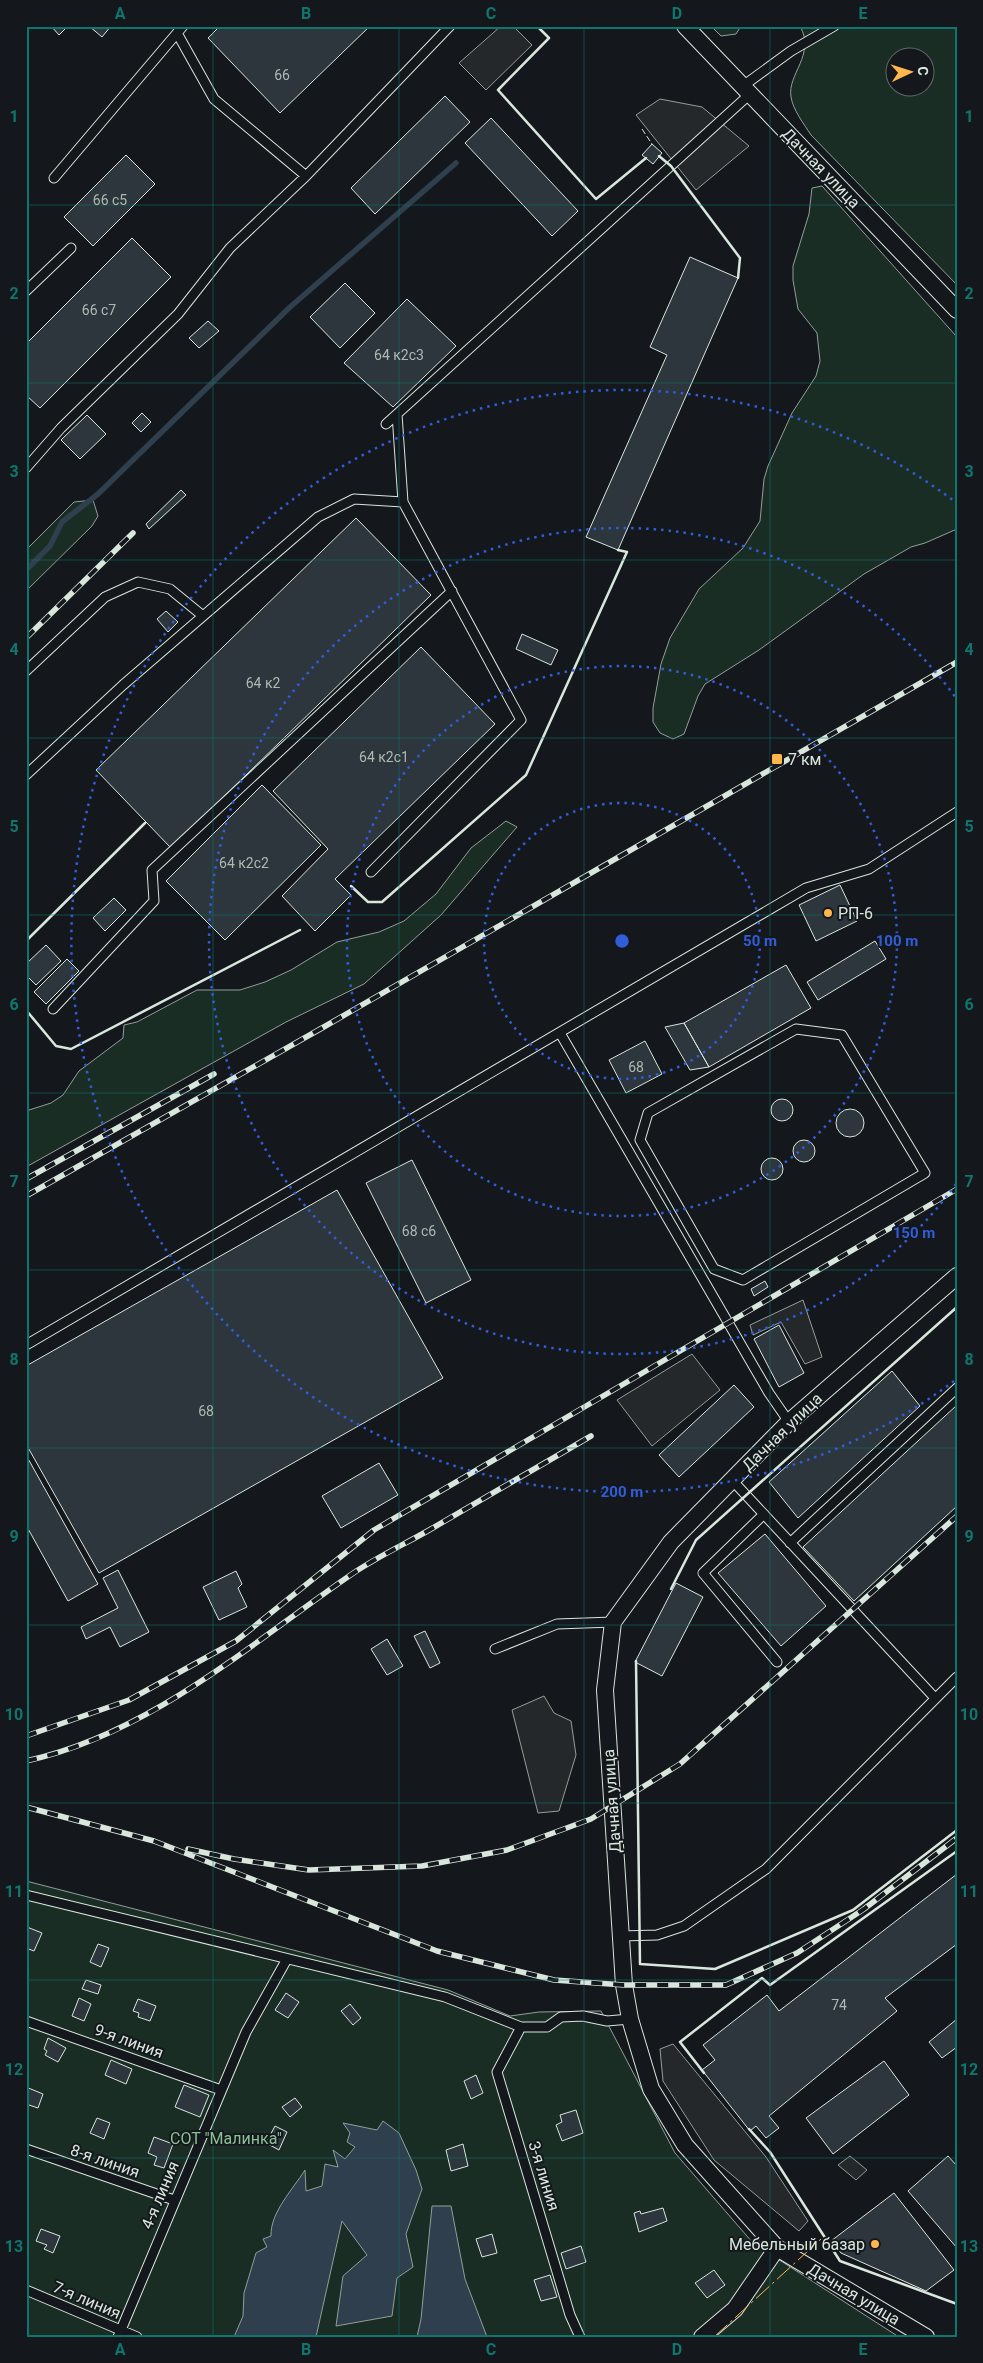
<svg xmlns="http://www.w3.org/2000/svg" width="983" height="2363" font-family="Roboto,sans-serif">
<rect width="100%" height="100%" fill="#14181c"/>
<path fill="#1a2d24" stroke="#939e99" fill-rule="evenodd" d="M711 26H741L736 34 721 36Z
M800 26H957V285L811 135C804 124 793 110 791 97 787 74 816 55 800 26ZM896 58H926V88H896Z
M822 186 957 337V529L925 543 911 547 864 574 759 650 705 684 698 696 684 734 673 739 660 733 653 722V708L661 664 670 638 699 589 743 548 760 521 764 479 768 466 792 413 816 376 820 361 817 333 798 309 793 280V266L809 214 812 188Z
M93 500 98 516 92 526 26 591V550L74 502Z
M506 821 517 827 441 915 364 984 286 1022 26 1167V1111L51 1103 63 1095 79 1071 123 1038 124 1025 137 1022 197 990H240L265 982 291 970 337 942 379 932 404 921 436 894 471 848Z
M26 1881 448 1990 510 2016 539 2012 601 2011 675 2153 753 2243 899 2337H26Z"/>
<path fill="#24282b" stroke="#939e99" d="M501 26H513L532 45 486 90 459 63Z
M660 99 702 107 749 146 696 190 636 115Z
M803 1300 822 1357 805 1364 781 1322 753 1335 750 1325Z
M692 1354 720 1390 652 1446 617 1400Z
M544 1696 554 1713 571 1721 576 1755 559 1811 538 1813 512 1710Z
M673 2044 766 2157 808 2221 799 2231 714 2160 663 2081 660 2049Z
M850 2156 867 2170 856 2180 838 2165Z"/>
<path fill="#2f3f4d" stroke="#939e99" d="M383 2121 399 2133 416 2170 422 2189 406 2234 413 2267 397 2278 392 2316 336 2326 343 2276 367 2255 342 2221 316 2337H234L243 2316 244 2293 256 2253 267 2247 263 2239 271 2236C270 2213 293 2189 305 2170L306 2191 322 2186 325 2164 338 2167 333 2150 345 2159 355 2147 347 2142 350 2133 343 2123 377 2130Z
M432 2206H451L465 2279 487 2337H417L421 2319Z"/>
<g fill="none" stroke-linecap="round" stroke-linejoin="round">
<path stroke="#2f3f4d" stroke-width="5.5" d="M26 570 50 546 62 522 98 494 289 308 456 163"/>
</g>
<path fill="#2c363c" stroke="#d8e6dc" d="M51 26H68L59 35Z
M89 26H111L102 37Z
M220 26H370L280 113 208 38Z
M445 96 470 122 375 214 351 188Z
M491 118 578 211 552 236 465 143Z
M652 144 662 153 653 164 642 155Z
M126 155 155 184 93 246 64 217Z
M132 238 171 277 40 408 26 395V344Z
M690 257 738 278 618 550 586 537 667 355 650 347Z
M345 283 375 313 340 348 310 317Z
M407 299 456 346 393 407 344 363Z
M208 321 219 331 199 348 189 338Z
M142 413 151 422 141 432 132 423Z
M87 415 106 434 80 459 61 440Z
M181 490 186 495 149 529 146 524Z
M356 518 431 595 171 848 96 770Z
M166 611 178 622 168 632 157 619Z
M522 634 558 650 551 665 516 649Z
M421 647 495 724 335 879 351 895 315 931 282 896 328 849 273 791Z
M262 785 321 845 225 940 166 881Z
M840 885 857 921 816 941 799 905Z
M114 898 126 910 105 931 93 918Z
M875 941 886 959 818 1000 807 982Z
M46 945 61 961 36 985 26 975V964Z
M67 959 79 971 46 1004 34 992Z
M786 965 811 1008 709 1067 684 1023Z
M684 1023 709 1067 690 1070 665 1027Z
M645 1041 662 1074 626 1093 609 1060Z
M771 1110a11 11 0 1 1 22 0a11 11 0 1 1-22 0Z
M836 1123a14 14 0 1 1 28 0a14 14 0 1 1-28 0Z
M793 1151a11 11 0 1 1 22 0a11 11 0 1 1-22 0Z
M761 1169a11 11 0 1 1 22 0a11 11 0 1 1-22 0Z
M412 1160 471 1280 426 1303 366 1183Z
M337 1190 443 1378 99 1573 26 1444V1366Z
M765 1281 768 1287 754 1296 751 1289Z
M779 1325 804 1373 779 1387 754 1339Z
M892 1371 920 1406 798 1518 769 1482Z
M734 1385 754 1407 679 1477 659 1455Z
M957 1405V1506L854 1601 803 1547Z
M26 1455 98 1584 68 1601 26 1525Z
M379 1463 398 1495 341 1528 322 1496Z
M765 1534 826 1606 781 1646 718 1573Z
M118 1570 149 1632 120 1647 110 1627 86 1639 81 1627 118 1608 103 1578Z
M236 1571 242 1584 238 1588 247 1607 219 1620 203 1587Z
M676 1583 703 1597 662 1676 635 1662Z
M425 1631 440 1663 430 1668 414 1636Z
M387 1639 403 1666 387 1675 371 1649Z
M957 1874V1944L885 1998 897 2011 769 2116 779 2128 766 2138 756 2126 750 2131 702 2070 715 2060 703 2045 767 1995 779 2011Z
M27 1927 42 1933 34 1951 26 1948Z
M98 1944 109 1948 101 1967 90 1962Z
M86 1980 101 1985 98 1994 82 1989Z
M286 1993 299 2002 288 2018 275 2010Z
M79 1998 91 2004 84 2021 72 2016Z
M138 1999 156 2006 150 2021 138 2017 139 2013 133 2011Z
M350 2004 361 2018 353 2025 341 2011Z
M957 2019V2047L942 2058 929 2042Z
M48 2038 66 2048 58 2062 45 2055 47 2051 44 2049Z
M111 2060 132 2069 126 2084 105 2075Z
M884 2061 909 2095 833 2154 806 2118Z
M476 2075 483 2093 471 2099 464 2081Z
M184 2085 209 2095 200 2117 175 2107Z
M26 2087 43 2094 38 2108 26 2104Z
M295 2098 302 2107 290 2117 282 2107Z
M576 2110 583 2133 562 2141 556 2125 562 2122 560 2115Z
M97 2118 110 2123 104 2139 90 2133Z
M275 2126 287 2132 279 2150 266 2143Z
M154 2137 173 2144 164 2168 154 2165 157 2157 148 2153Z
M463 2144 468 2166 451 2171 446 2150Z
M948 2156 957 2166V2248L908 2191Z
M894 2193 954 2270 926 2291 841 2253 831 2241Z
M663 2208 667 2221 639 2232 634 2213 640 2211 641 2214Z
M41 2229 60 2236 53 2253 44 2249 47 2245 36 2241Z
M492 2234 497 2253 482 2257 476 2239Z
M581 2246 586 2262 566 2269 561 2253Z
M714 2270 725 2285 707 2298 695 2283Z
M550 2275 557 2297 541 2301 534 2280Z"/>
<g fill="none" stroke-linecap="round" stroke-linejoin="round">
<g stroke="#d8e6dc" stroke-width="11">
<path id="lane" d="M177 33 214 99 306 176
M743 86 791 51 834 26
M54 178 183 26
M26 291 71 248
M386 424 750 94
M26 468 61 428 178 314 230 248 306 176 450 26
M26 671 105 597 138 582 170 589 203 616
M26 775 123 685 318 517 354 499 403 502
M371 872 521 720 403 502 397 414
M53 1009 154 901 152 870 452 591
M796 1029 842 1035 925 1173 743 1280 714 1269 640 1140 648 1113Z
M560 1033 769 1393 789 1422
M26 1345 806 888 869 869 957 812
M732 1480 935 1698
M764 1514 703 1573 777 1662
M790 1543 957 1388
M495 1649 557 1624 613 1622
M26 1895 445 1997 521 2027H547L561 2017 583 2016 607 2021 630 2019
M621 1936 657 1935 684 1926 766 1869 957 1677
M26 2021 221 2090
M521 2027 497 2072 570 2315 580 2337
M26 2149 174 2200
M26 2290 137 2337
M118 2337 246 2032 287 1959"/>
</g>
<g stroke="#d8e6dc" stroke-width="18">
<path id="street" d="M685 26 957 310
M702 2337 735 2309 777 2248
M926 2337 777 2248 685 2145 651 2089 630 2019 624 1985 605 1690 613 1622 671 1542 789 1422 957 1276"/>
</g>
<use href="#lane" stroke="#14181c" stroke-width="9"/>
<use href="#street" stroke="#14181c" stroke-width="16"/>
<g stroke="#d8e6dc" stroke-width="5.5">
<path id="rail" d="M26 638 133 533
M26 1179 214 1074
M26 1196 322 1028 957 662
M26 1736 129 1700 236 1641 374 1530 957 1189
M26 1761C150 1734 250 1644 352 1574 377 1557 405 1544 431 1529 484 1498 538 1467 591 1436
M26 1807 154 1841 437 1951 554 1980 624 1985H726L797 1953 864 1909 957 1838
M188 1849 234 1859 309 1870 422 1866 507 1850 591 1819 680 1764 957 1516"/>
</g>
<use href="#rail" stroke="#14181c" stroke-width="4" stroke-dasharray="11" stroke-linecap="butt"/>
<path stroke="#d8e6dc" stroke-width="1" stroke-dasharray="6 2.5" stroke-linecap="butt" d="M642 129 652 144"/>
<path stroke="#d8e6dc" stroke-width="2.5" d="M537 26 549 38 498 90 596 199 646 158
M659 156 671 166 740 258 738 278
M351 886 368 902H382L526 775 627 552 618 550
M26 941 145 823
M26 1010 56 1046 71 1049 300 930
M671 1589 696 1540 957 1307
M636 1661 640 1964 715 1969 853 1910 957 1830
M704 2073 680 2042 762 1978 770 1985 957 1851
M749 2129 770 2152 840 2261 957 2304"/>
<path stroke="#ffb74d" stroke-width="1" stroke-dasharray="18 4 2.5 4" stroke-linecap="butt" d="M714 2337 821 2239"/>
</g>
<path fill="none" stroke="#0f766e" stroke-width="1" stroke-opacity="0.55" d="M213 26V2337M399 26V2337M584 26V2337M770 26V2337M26 205H957M26 383H957M26 560H957M26 738H957M26 915H957M26 1093H957M26 1270H957M26 1448H957M26 1625H957M26 1803H957M26 1980H957M26 2158H957"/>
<g fill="none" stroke="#305dd8" stroke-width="2.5" stroke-dasharray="2.5 5">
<circle cx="622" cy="941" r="138"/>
<circle cx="622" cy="941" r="275"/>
<path d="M956 1184A413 413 0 1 1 956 698"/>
<path d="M954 1381A551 551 0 1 1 954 501"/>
</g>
<g fill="#ffb74d" stroke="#14181c" stroke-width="2">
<rect x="771" y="753" width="12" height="12" rx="2.5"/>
<circle cx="828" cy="913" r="5"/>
<circle cx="875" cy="2244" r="5"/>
</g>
<g text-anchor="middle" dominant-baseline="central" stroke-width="4" stroke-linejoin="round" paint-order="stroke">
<g font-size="14" fill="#adbab4">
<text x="282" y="75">66</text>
<text x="110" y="200">66 с5</text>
<text x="99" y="310">66 с7</text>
<text x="399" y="355">64 к2с3</text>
<text x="263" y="683">64 к2</text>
<text x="384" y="757">64 к2с1</text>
<text x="244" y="863">64 к2с2</text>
<text x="636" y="1067">68</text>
<text x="419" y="1231">68 с6</text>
<text x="206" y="1411">68</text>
<text x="839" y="2005">74</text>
</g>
<g font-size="16" fill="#d8e6dc" stroke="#14181c">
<text transform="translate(821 168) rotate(46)">Дачная улица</text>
<text transform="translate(782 1432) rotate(-44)">Дачная улица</text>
<text transform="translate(612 1801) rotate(-94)">Дачная улица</text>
<text transform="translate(129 2041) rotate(20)">9-я линия</text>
<text transform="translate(105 2161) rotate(19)">8-я линия</text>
<text transform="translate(544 2176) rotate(73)">3-я линия</text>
<text transform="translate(160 2195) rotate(-67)">4-я линия</text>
<text transform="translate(854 2294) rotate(31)">Дачная улица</text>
<text transform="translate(87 2300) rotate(23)">7-я линия</text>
</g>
<g font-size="16" fill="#d8e6dc" stroke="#14181c" text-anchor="start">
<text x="788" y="759">7 км</text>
<text x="838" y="913">РП-6</text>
<text x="865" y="2244" text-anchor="end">Мебельный базар</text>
</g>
<g font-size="16" fill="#8ac095" stroke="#14181c">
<text x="226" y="2138">СОТ "Малинка"</text>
</g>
</g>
<circle cx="622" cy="941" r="8" fill="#305dd8" stroke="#14181c" stroke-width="2.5"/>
<g font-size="15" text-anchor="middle" font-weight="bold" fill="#305dd8" stroke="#14181c" stroke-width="4" stroke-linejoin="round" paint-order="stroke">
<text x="760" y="946">50 m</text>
<text x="897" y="946">100 m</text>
<text x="914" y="1238">150 m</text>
<text x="622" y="1497">200 m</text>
</g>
<rect width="983" height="2363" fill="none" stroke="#14181c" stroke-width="55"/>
<g transform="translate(910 72) rotate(86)"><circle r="24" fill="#14181c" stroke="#626a69"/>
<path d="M0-4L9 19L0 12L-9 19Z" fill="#ffb74d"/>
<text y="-8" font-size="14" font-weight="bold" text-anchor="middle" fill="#d8e6dc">С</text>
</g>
<rect x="28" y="28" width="928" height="2308" fill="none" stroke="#0f766e" stroke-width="2"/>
<g font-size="16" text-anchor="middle" font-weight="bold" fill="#0f766e">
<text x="120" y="19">A</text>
<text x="306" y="19">B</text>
<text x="491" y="19">C</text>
<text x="677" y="19">D</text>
<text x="863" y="19">E</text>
<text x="14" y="122">1</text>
<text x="969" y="122">1</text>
<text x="14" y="299">2</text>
<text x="969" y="299">2</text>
<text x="14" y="477">3</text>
<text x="969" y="477">3</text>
<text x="14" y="655">4</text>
<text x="969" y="655">4</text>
<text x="14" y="832">5</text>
<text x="969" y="832">5</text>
<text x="14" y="1010">6</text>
<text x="969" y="1010">6</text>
<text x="14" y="1187">7</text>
<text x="969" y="1187">7</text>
<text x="14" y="1365">8</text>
<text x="969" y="1365">8</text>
<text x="14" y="1542">9</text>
<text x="969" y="1542">9</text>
<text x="14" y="1720">10</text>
<text x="969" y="1720">10</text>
<text x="14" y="1897">11</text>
<text x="969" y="1897">11</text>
<text x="14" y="2075">12</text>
<text x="969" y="2075">12</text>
<text x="14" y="2252">13</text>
<text x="969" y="2252">13</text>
<text x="120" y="2355">A</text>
<text x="306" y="2355">B</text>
<text x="491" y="2355">C</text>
<text x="677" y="2355">D</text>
<text x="863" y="2355">E</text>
</g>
</svg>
